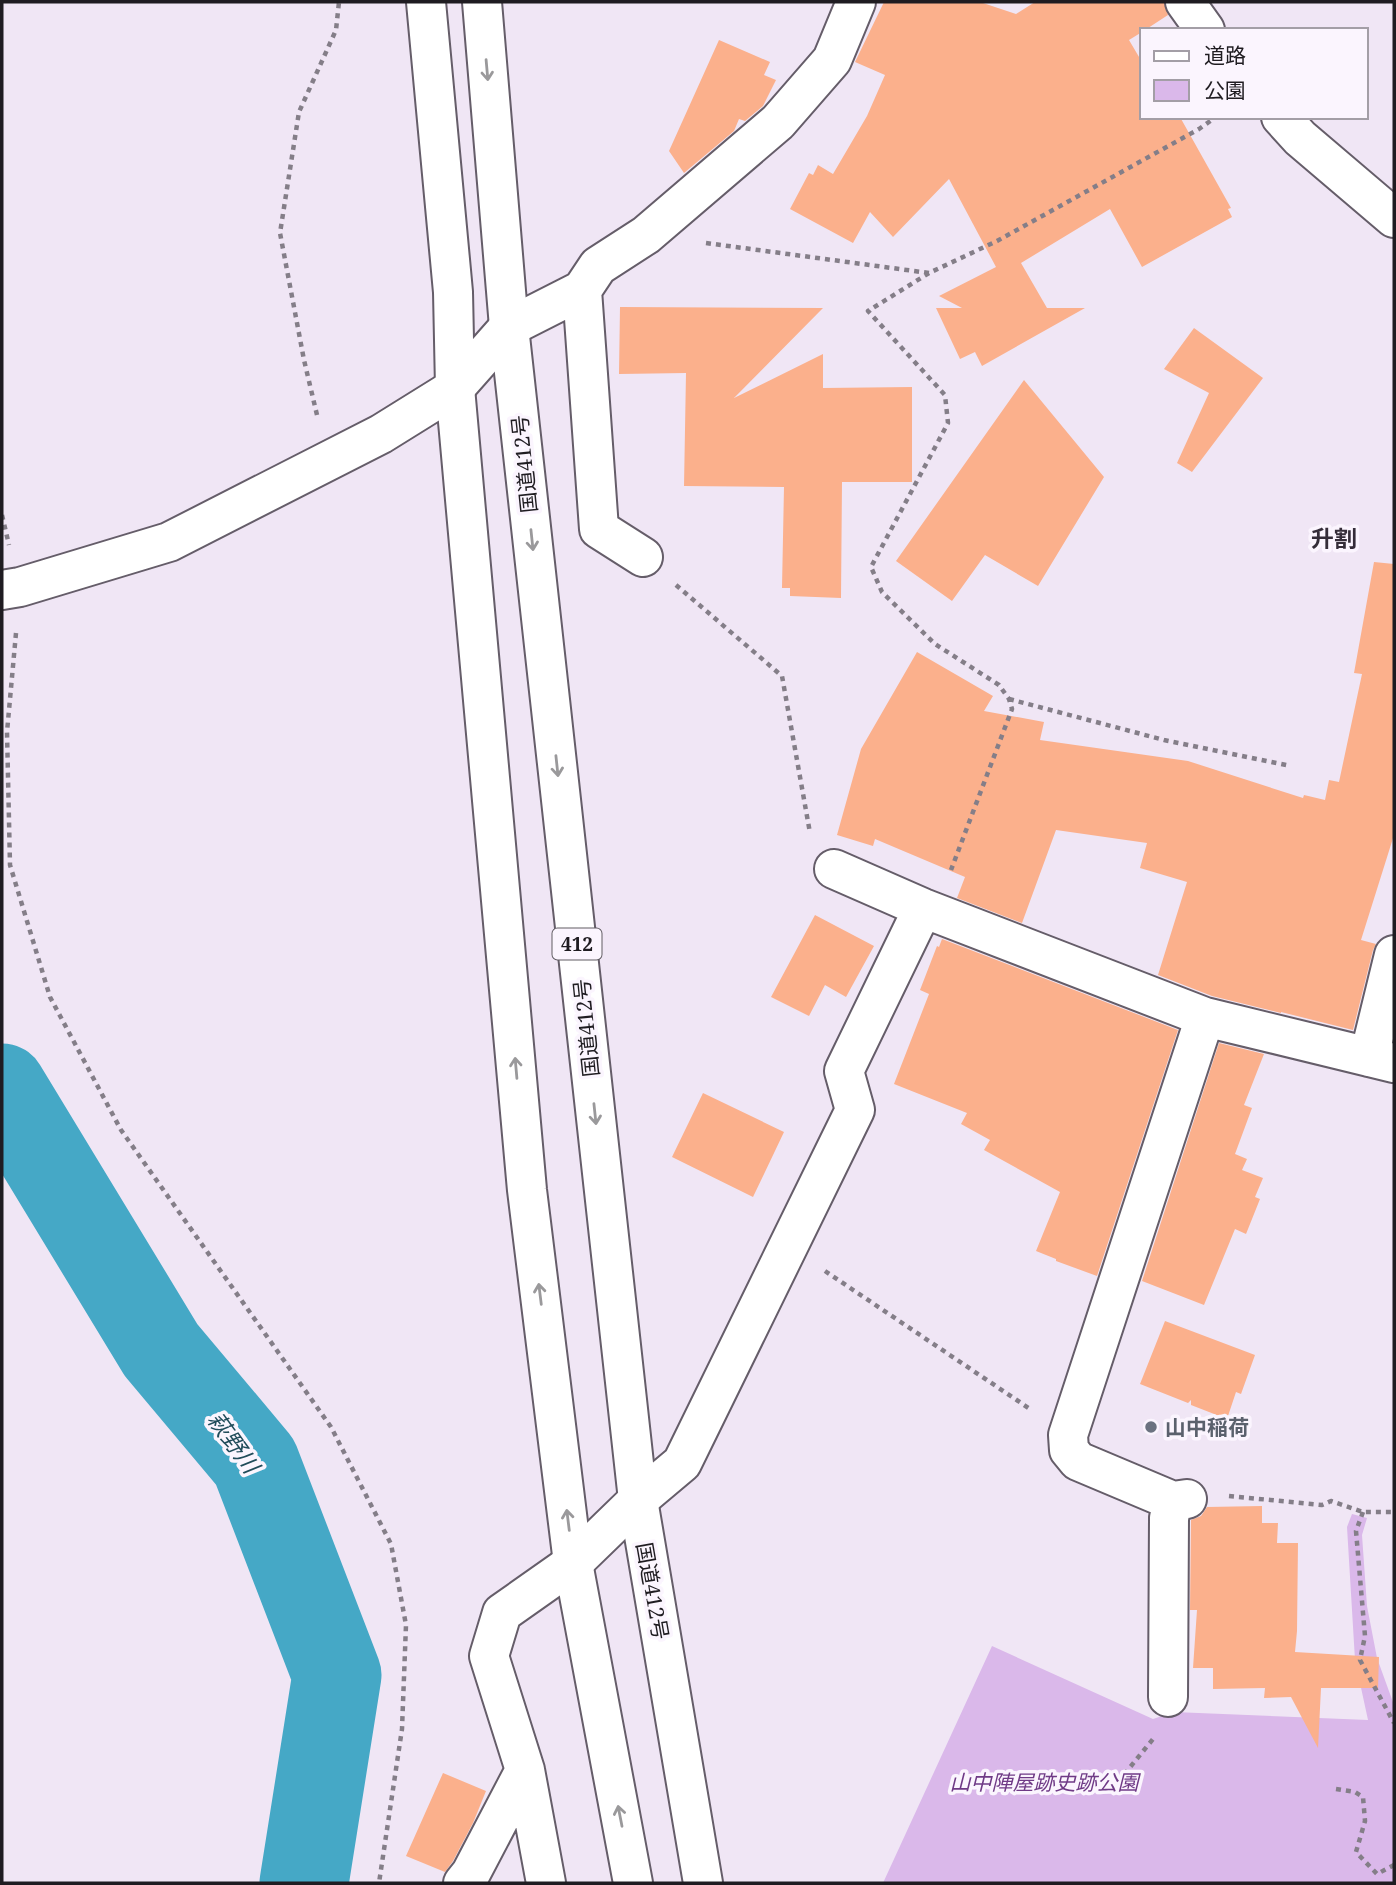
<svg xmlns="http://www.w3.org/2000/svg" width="1396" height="1885" font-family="'Noto Serif','Noto Sans JP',serif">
<rect width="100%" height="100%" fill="#f0e6f5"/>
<path fill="#dab8ea" d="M1352 1514 1367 1518 1362 1535 1367 1606 1377 1658 1394 1705V1883H883L992 1646 1153 1719 1174 1712 1368 1720 1355 1660 1347 1527Z"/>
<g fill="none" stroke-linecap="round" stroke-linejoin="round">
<path stroke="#45a8c6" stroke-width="89" d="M2 1088 161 1350 255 1462 337 1675 304 1883"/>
</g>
<path fill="#fbb08c" d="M884 2H980L1016 14 1035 2H1164L1168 15 1145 30H1142V32L1129 40 1142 62V117H1180L1231 208 1228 209 1232 217 1142 267 1110 209 1021 263 1047 308H1085L982 366 975 352 960 359 936 308H962L939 296 996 267 949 179 893 237 870 212 853 243 790 209 809 173 813 175 818 165 833 174 867 116 885 75 855 62Z
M719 40 770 62 764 75 776 80 763 106 745 121 739 119 734 131 684 173 669 151Z
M620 307 823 308 734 398 823 354V388L912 387V482H842L841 598 790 596V588H782L784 487 684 486 686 373 619 374Z
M1194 328 1263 378 1192 472 1177 463 1209 393 1164 369Z
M1024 380 1104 477 1038 586 985 555 952 601 896 561Z
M1374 562 1394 564V835L1361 940 1376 944 1373 950 1353 1030 1281 1012V1013L1212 996 1158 975 1187 882 1140 868 1147 843 1056 830 1022 923 957 898 965 877 875 839 873 846 837 835 861 749 917 652 993 696 984 711 1044 722 1040 740 1188 761 1303 798 1304 795 1325 800 1329 780 1339 782 1362 674 1354 673Z
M815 915 874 946 846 997 825 985 809 1016 771 997Z
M942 939 1178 1030 1097 1276 1056 1261V1259L1036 1251 1060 1192 984 1150 990 1140 961 1124 967 1113 894 1084 929 994 920 990 937 946 939 947Z
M1219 1043 1264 1054 1244 1105 1252 1108 1235 1154 1247 1159 1242 1170 1263 1178 1255 1197 1260 1199 1246 1234 1235 1229 1204 1305 1142 1281Z
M703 1093 784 1132 753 1197 672 1157Z
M1165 1321 1255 1355 1241 1394 1236 1392 1227 1419 1191 1405V1400L1188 1403 1140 1384Z
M1262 1506V1523H1278L1277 1543H1298L1297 1631 1295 1652 1379 1657 1378 1688H1321L1318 1748 1291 1697 1264 1698 1265 1688 1213 1689V1668H1193L1197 1610H1190L1191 1520 1201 1516 1207 1507Z
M443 1773 486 1791 473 1823 453 1861 445 1872 406 1856Z"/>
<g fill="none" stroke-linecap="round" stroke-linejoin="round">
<g stroke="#655d69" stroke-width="42">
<path id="minor" d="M1185 2 1205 30
M1281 117 1300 138 1394 218
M582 290 599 529 643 557
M2 590 20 587 169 542 381 434 455 388 509 327 582 290 598 266 646 235 778 122 832 60 856 2
M834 869 923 908 1205 1017 1394 1063
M1369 1057 1394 955
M1187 1499 1173 1501 1078 1461 1069 1450 1068 1435 1205 1017
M1168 1697 1169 1518 1173 1501
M463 1883 471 1873 525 1770
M546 1883 525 1770 489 1656 502 1613 573 1563 638 1500 682 1463 855 1110 844 1071 923 908"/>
</g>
<g stroke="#655d69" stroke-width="42">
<path id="highway" d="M426 2 453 292 455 388 527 1190 573 1563 633 1883
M482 2 509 327 638 1500 703 1883"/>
</g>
<path stroke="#847e88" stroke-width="4.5" stroke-dasharray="5 5" stroke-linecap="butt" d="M706 243 929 273 997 241 1199 129 1216 117
M929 273 868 311 945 395 948 423 871 567 882 592 935 644 999 685 1009 699 1012 709 951 870
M317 415 304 360 280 233 299 112 336 30 339 2
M2 515 9 545
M676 585 782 676 810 833
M16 633 7 732 10 865 50 997 121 1130 331 1427 391 1544 406 1625 402 1729 379 1883
M1009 699 1164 740 1291 766
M825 1271 1030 1409
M1229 1496 1322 1505 1331 1501 1363 1512H1394
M1363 1512 1356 1531 1365 1636 1360 1660 1394 1723
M1118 1782 1153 1739
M1336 1789 1355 1792 1363 1797 1365 1821 1356 1852 1377 1874 1394 1865"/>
<use href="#minor" stroke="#fff" stroke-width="38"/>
<use href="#highway" stroke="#fff" stroke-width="38"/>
</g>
<defs><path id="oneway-shaft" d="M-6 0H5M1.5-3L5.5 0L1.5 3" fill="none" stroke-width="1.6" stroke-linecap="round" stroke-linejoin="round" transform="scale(1.75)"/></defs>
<g stroke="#9a999b">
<use href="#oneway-shaft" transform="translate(487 70) rotate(85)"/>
<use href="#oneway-shaft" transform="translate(532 540) rotate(84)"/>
<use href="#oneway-shaft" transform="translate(557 766) rotate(84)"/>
<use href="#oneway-shaft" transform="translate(516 1068) rotate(-95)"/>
<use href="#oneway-shaft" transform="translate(595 1114) rotate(84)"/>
<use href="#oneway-shaft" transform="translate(540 1294) rotate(-97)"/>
<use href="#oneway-shaft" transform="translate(568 1520) rotate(-97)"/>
<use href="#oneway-shaft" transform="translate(620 1816) rotate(-101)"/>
</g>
<circle fill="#6b7280" stroke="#fbf5fe" stroke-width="2.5" cx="1151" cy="1427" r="7"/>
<g text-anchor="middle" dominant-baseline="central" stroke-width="7" stroke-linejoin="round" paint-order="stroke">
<rect fill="#fbf5fe" stroke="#615d63" stroke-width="2" x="552.5" y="928.5" width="49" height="31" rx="5"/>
<g font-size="19" font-weight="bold" fill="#1f1c21">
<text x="577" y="944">412</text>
</g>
<g font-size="21" fill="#1f1c21" stroke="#fbf5fe">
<text transform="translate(524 464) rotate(-96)">国道412号</text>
<text transform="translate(586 1028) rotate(-96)">国道412号</text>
<text transform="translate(653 1591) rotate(80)">国道412号</text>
</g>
<g font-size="21" font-weight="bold" fill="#5b616d" stroke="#fbf5fe" text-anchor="start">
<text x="1165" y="1427">山中稲荷</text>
</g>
<g font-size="21" font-style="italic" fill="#6f3a86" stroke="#fbf5fe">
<text x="1044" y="1782">山中陣屋跡史跡公園</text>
</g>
<g font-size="23" font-weight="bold" fill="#352d39" stroke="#fbf5fe">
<text x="1334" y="538">升割</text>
</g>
<g font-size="23" font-style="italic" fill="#214c5a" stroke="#fbf5fe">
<text transform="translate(234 1442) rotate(54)">萩野川</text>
</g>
</g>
<rect width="1396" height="1885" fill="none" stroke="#1f1c21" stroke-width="7"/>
<rect x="1140" y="28" width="228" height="91" fill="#fbf5fe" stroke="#a39ea6" stroke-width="2"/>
<rect x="1154" y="51" width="35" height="10" fill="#ffffff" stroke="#a39ea6" stroke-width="2"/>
<text x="1204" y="63" font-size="21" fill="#1f1c21">道路</text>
<rect x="1154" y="80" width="35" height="21" fill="#dab8ea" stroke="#a39ea6" stroke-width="2"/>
<text x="1204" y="98" font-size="21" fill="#1f1c21">公園</text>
</svg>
